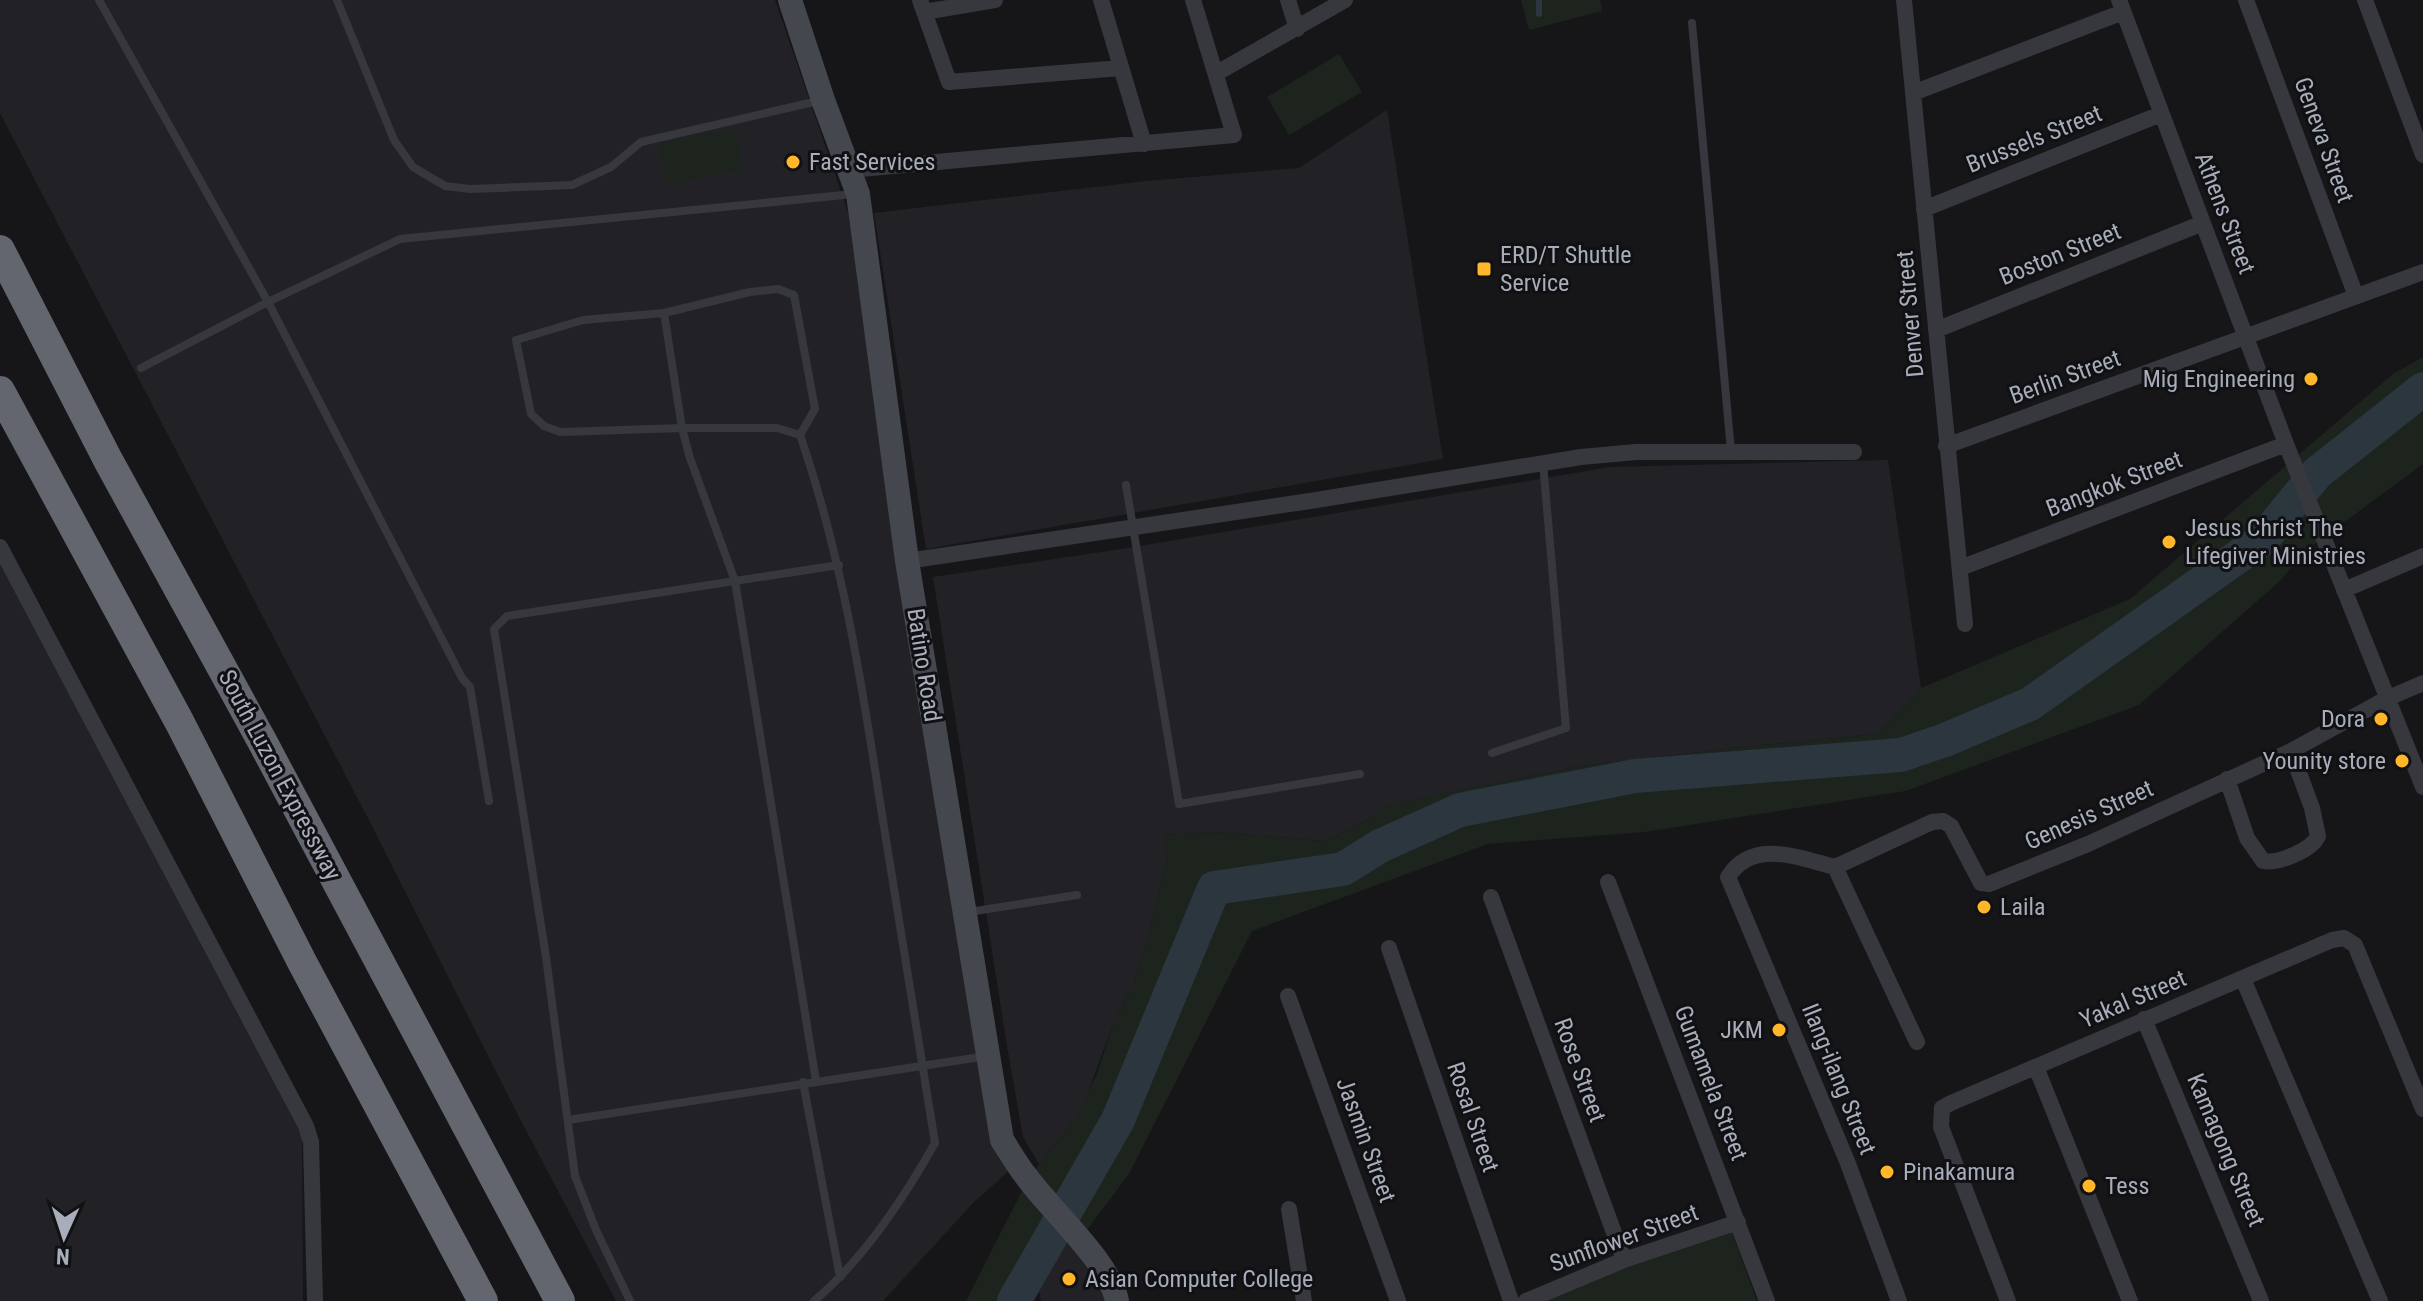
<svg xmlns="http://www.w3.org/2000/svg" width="2423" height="1301" font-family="'Roboto Condensed',sans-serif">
<rect width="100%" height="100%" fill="#161619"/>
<path fill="#222226" d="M0 0H775L848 212 975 1032 1011 1169 974 1202 883 1301H616L520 1119 372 826 0 113Z
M1387 110 1443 459 926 549 874 213 1147 181 1299 168Z
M1888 460 1921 688 1878 734 1751 746 1581 766 1388 805 1354 828 1322 841 1216 832 1164 835 1167 861 1148 938 1133 985 1113 1024 1086 1098 1072 1124 1039 1164 1023 1137 1007 1046 933 577 1128 548 1611 467Z
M0 564 302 1136 303 1301H0Z
M1077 1243 1110 1301H1041L1035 1269Z"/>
<path fill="#1c241d" d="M1521 0H1600L1602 11 1529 30Z
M1339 54 1362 92 1289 135 1267 97Z
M735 129 742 170 667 184 659 143Z
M2423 357V464L2305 551 2280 581 2139 705 1906 791 1645 832 1488 844 1252 931 1129 1174 1077 1243 1035 1269 1014 1301H966L1024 1187 1039 1164 1072 1124 1097 1074 1113 1024 1133 985 1148 938 1167 861 1164 835 1216 832 1322 841 1354 828 1387 805 1581 766 1751 746 1878 734 1921 688 2130 599 2393 374Z
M1731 1230 1757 1301H1546L1545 1297Z"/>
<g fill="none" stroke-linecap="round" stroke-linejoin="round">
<path stroke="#2b363e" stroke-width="6" d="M1539 0V14"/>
<path stroke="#2b363e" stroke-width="34" d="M1014 1301 1118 1120 1214 888 1343 869 1380 846 1460 810 1635 776 1901 755 1945 740 2030 704 2263 539 2317 473 2423 389"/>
<path stroke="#37383e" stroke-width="8" d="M99 0 268 302 462 678 470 687 489 801
M337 0 394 140 413 167 445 186 470 189 572 185 611 167 641 142 818 101
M1692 23 1731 451
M664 313 682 428 690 458 735 581 816 1081
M141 368 268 302 400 239 854 194
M800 435 777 428H682L560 432 544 426 531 414 516 340 583 320 664 313 750 292 778 289 794 295 815 409 800 435C841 554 861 677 880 802 899 915 917 1029 935 1143 904 1198 862 1261 814 1301
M1126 485 1179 804 1360 774
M1492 753 1566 728 1543 463
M969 912 1077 895
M803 1082 840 1277
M568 1120 987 1056
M630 1301 596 1230 575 1176 546 957 494 629 507 616 839 565"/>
<path stroke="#37383e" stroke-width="16" d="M920 0 949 82 1121 68
M1101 0 1144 144
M1288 0 1297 29
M1904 0 1965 624
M2119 0 2286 444 2423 787
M2246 0 2356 296
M2365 0 2423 155
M924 12 995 0
M1217 73 1345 0
M1913 93 2123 12
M849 170 1234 135 1193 0
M1924 209 2161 114
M1936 330 2203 223
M1946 446 2423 272
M0 547 306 1126 311 1142 315 1301
M907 561 1310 501 1581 457 1636 452H1854
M1960 568 2286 444
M2344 590 2423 556
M2227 779 2247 838 2263 861C2278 864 2312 850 2318 836L2312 808 2291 751
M1835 867 1932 822 1943 821 1951 826 1981 883 1989 884 2088 844 2291 751 2386 699 2423 683
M1835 867C1799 858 1753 838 1728 877L1847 1161 1899 1301
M1835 867 1917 1042
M1608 882 1767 1301
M1491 897 1624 1260
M1389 948 1511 1301
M2243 979 2380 1301
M1288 996 1398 1301
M2144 1019 2261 1301
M2036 1067 2130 1301
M1289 1209 1304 1301
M1526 1301 1624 1260 1738 1222
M2008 1301 1941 1127 1942 1108 1951 1103 2332 940 2344 938 2355 945 2423 1109"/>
<path stroke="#45474e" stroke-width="24" d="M790 0 823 100 858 194 907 561 1002 1140C1010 1152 1017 1165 1026 1176 1050 1210 1110 1262 1117 1301"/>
<path stroke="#63666f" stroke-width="30" d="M0 250 108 460 262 741 560 1301
M0 391 180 723 302 962 483 1301"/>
</g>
<g fill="#ffb628" stroke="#111114" stroke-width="3">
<circle cx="793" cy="162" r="8"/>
<rect x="1476" y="261" width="16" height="16" rx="4"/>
<circle cx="2311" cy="379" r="8"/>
<circle cx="2169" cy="542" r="8"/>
<circle cx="2381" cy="719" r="8"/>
<circle cx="2402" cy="761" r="8"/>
<circle cx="1984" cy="907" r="8"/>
<circle cx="1779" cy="1030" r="8"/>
<circle cx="1887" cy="1172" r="8"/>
<circle cx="2089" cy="1186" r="8"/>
<circle cx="1069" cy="1279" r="8"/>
</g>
<g text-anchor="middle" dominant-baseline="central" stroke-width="6" stroke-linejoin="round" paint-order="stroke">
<g font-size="24" fill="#a7adba" stroke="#111114">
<text transform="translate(2034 139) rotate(-22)">Brussels Street</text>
<text transform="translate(2324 140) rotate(70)">Geneva Street</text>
<text transform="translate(2225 213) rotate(69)">Athens Street</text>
<text transform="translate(2060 254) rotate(-22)">Boston Street</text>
<text transform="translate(1910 314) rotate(-95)">Denver Street</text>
<text transform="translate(2065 377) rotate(-20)">Berlin Street</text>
<text transform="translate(2114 484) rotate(-21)">Bangkok Street</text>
<text transform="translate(924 665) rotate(81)">Batino Road</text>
<text transform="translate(280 775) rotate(62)">South Luzon Expressway</text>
<text transform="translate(2089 815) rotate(-24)">Genesis Street</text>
<text transform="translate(2133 999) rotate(-23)">Yakal Street</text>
<text transform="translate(1580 1070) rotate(70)">Rose Street</text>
<text transform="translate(1839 1079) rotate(68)">Ilang-ilang Street</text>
<text transform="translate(1711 1083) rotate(69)">Gumamela Street</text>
<text transform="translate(1473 1117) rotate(71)">Rosal Street</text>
<text transform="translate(1366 1140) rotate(70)">Jasmin Street</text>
<text transform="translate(2226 1150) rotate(67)">Kamagong Street</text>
<text transform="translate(1624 1238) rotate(-20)">Sunflower Street</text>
</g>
<g font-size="24" fill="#a7adba" stroke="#111114" text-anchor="start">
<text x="809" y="162">Fast Services</text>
<text x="1500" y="255">ERD/T Shuttle<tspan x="1500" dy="28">Service</tspan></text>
<text x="2295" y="379" text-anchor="end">Mig Engineering</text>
<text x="2185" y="528">Jesus Christ The<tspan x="2185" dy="28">Lifegiver Ministries</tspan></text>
<text x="2365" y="719" text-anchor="end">Dora</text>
<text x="2386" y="761" text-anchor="end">Younity store</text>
<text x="2000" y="907">Laila</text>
<text x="1763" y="1030" text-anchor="end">JKM</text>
<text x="1903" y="1172">Pinakamura</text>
<text x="2105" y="1186">Tess</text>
<text x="1085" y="1279">Asian Computer College</text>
</g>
</g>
<g transform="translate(64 1237) rotate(183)" stroke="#111114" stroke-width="6" paint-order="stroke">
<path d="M0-6L14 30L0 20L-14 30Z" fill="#a7adba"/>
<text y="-12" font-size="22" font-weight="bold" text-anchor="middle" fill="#a7adba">N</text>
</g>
</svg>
